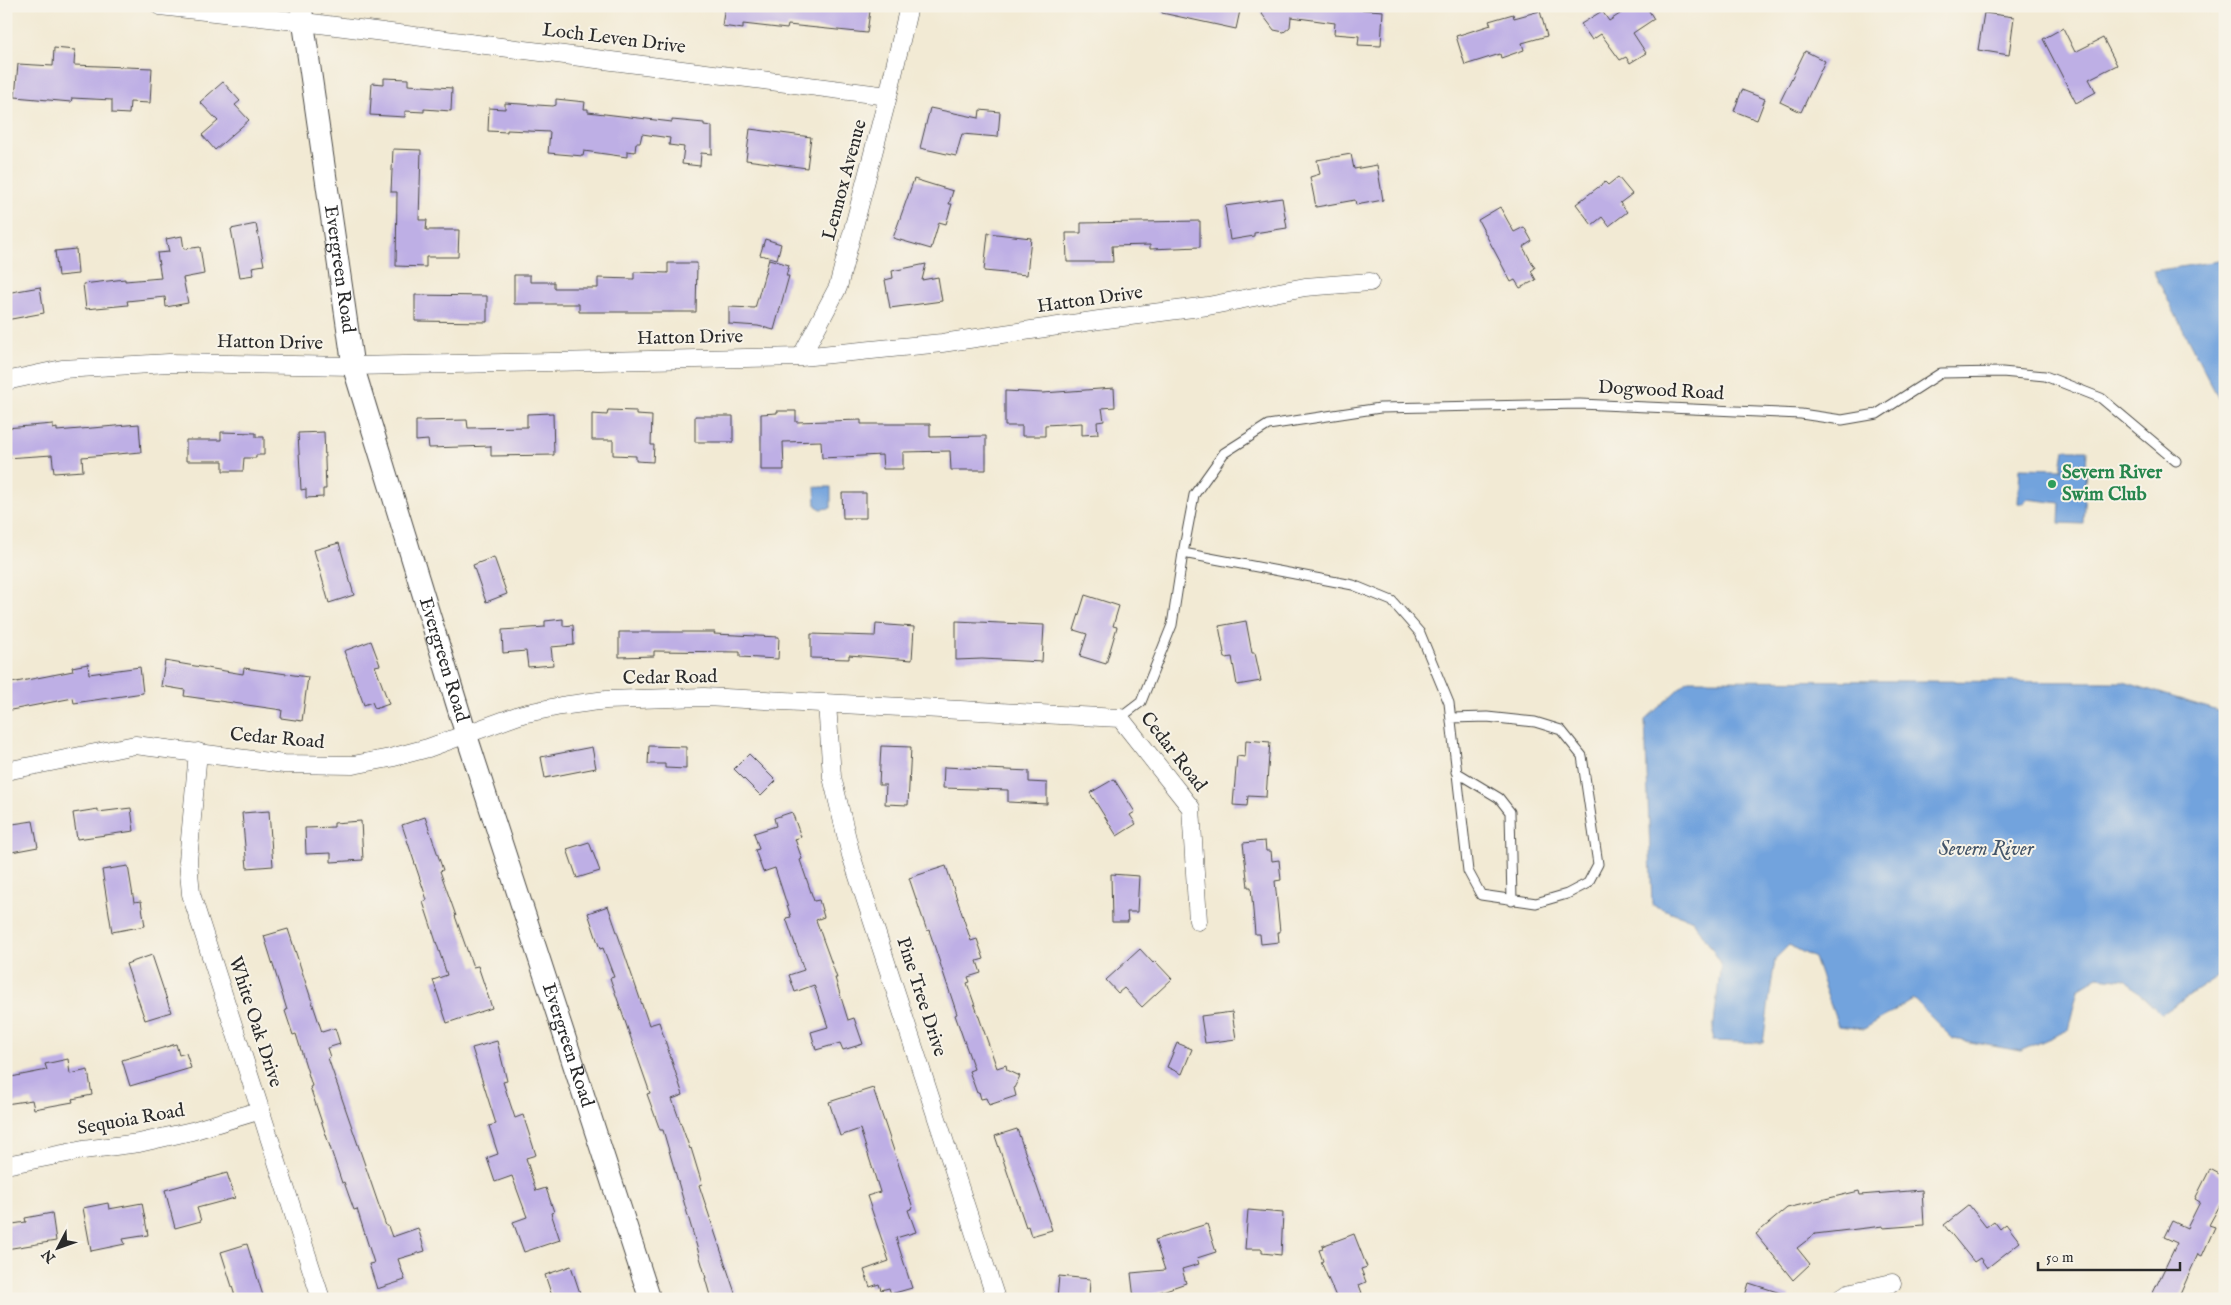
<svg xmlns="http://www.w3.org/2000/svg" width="2231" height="1305" font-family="'IM FELL English',serif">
<rect width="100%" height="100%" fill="#f7f3e8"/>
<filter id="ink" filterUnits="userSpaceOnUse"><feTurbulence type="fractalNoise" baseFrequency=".02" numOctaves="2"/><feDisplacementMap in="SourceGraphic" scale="10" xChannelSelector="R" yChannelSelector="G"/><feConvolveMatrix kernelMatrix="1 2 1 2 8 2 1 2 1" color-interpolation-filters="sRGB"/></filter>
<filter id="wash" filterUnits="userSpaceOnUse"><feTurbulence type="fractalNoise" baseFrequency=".0096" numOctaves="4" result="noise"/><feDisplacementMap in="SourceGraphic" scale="20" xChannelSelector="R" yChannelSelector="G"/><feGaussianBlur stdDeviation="1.12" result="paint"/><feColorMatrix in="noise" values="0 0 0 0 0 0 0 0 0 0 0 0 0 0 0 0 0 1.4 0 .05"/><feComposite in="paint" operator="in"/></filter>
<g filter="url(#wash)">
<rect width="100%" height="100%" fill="#f2ead4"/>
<path fill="#72a3dd" stroke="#4e6784" d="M2225 260V411L2153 271Z
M2064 450H2087L2083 524 2059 523 2060 503 2027 499 2024 504 2018 503 2020 468 2061 469Z
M815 487H831V508L821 509 816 506Z
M1688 680 2124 682 2225 713V971L2161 1014 2126 980 2098 977 2078 989 2068 1030 2021 1051 1953 1039 1913 999 1864 1029 1838 1026 1814 958 1789 945 1775 959 1763 1043 1712 1041 1721 963 1693 920 1652 905 1645 720Z"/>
<g id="blocks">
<path fill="#beafe5" d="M725 6H861V10L870 11 867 33 788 25 787 29 743 24V29L722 26Z
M1162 6H1241L1236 29 1162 13Z
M1256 6H1315L1383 11 1381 46 1358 45 1359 36 1334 34 1335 23 1291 17 1290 27 1284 32 1274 30Z
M1632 6H1646L1654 19 1633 33 1646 53 1630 63 1626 57 1620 60 1601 34 1592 40 1581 24 1602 11 1609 21Z
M1540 11 1547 36 1522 43 1524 50 1501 58 1500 54 1465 65 1456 36 1491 25 1489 21 1513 14 1514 18Z
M1984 13 2014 17 2009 55 1978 50Z
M2063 28 2075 52 2103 38 2117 65 2089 79 2096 92 2076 103 2043 39Z
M54 48 75 50 74 65 152 68 150 103 130 102 129 114 112 113V100L72 98 71 102 15 97 18 64 53 66Z
M1805 51 1825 61 1801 112 1780 102Z
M384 78 408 79V85L452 88 451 111 424 109V112L405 111V117L370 115 372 83 384 84Z
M223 82 240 101 235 105 249 120 215 150 202 135 218 121 200 102Z
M1742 90 1765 99 1757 120 1734 111Z
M556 99 585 102 584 109H588V112L672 122V120L704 123V125L712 126V154L701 153 700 166 682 164 684 147 669 145 670 138 642 134 640 143H636L635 152 627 151V157L584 151 583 156 548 153 550 132 507 130V132L488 131 489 108 505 109V103L553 106 556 105Z
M930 108 979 118 980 110 1000 112 998 137 962 134 956 156 920 148Z
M750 129 811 137 807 168 746 160Z
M393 149 421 150 419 220H427L426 230H459L458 257H426V267L396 266 397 192H391Z
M1351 154 1354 169 1377 165 1383 200 1356 205 1355 200 1316 207 1310 177 1320 174 1317 160Z
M1618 177 1632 194 1620 203 1627 212 1609 226 1602 217 1592 225 1576 204 1605 182 1608 185Z
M914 179 953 191 949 204H952L946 224 939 222 931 249 893 238Z
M1282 198 1287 228 1254 233V236L1230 240 1225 206Z
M1500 207 1514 232 1524 227 1532 241 1523 247 1535 268 1531 271 1536 280 1520 288 1515 280 1511 282 1478 220Z
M1200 221V247L1150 249V245L1112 246 1113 262H1067L1066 233H1081V223Z
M256 224 264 265 252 267 254 275 240 277 231 229Z
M988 233 1031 238 1027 275 984 271Z
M182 236 184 249 200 247 204 274 183 278 188 303 166 307 165 297 127 301 128 305 86 309 83 284 125 279V281L161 278 157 253 169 252 166 239Z
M765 239 781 244 777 259 760 255Z
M76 249 78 274 58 276 55 251Z
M769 259 789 265 786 276H789L774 330 758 326 729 324V307L755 308Z
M668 263H697L696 312H579V304H514V275H530V282H554V288H598V278L634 279V272L668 273Z
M926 264 922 280 938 277 942 301 890 308 885 280 893 278 892 271Z
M40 287 44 313 6 320V293Z
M415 295 487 296V322L415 321Z
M1114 388 1115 407 1102 408 1104 421 1097 422 1098 434 1082 435V423L1045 425V436H1022V426H1005V391L1043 393Z
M608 410 636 411V415L652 416 651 445H654L653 462 636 461V456L613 455V440H592V414L607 415Z
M777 411H796V422L861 420V424H930V437L986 436V470H951L950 451 903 452V469H883L882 455 822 458 821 441 783 442 784 470H761V414L777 413Z
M553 413 554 455 491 456V446L429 448 428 440 416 441V421L467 420 468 428 527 427V414Z
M695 416H733V442H695Z
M53 424V429L57 428V431L139 424 141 452 82 457 83 471 54 473 52 455 6 458V428Z
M221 432 256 433V437H264V455H256V458H244L243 471H223V461H186V440H221Z
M324 432 326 489H323V497L306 498V489L301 490 298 433Z
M842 493H866V518H843Z
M339 543 354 595 329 603 314 550Z
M494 557 507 594 486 602 473 565Z
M1085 595 1119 606 1113 626 1117 627 1106 664 1080 656 1087 634 1074 630Z
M563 619V626L573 625 574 645 551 647 553 665 528 667 526 651 503 653 502 630 545 627V621Z
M956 621 1044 625 1042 662 982 659 956 660Z
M1246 621 1252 653H1255L1261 681 1237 685 1232 657 1225 658 1219 626Z
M876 624 914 627 912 660 849 655V659L811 658V634L875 636Z
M619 632H715L714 634 779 637 778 659 740 657V652L654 651V656L619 657Z
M371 641 380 665 375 666 389 704 375 709 372 702 364 705 344 651Z
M165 661 243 674 244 668 308 677 302 721 281 718 282 710 184 696 185 690 161 686Z
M88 664 89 674 140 667 143 693 74 703 73 698 6 711V684L73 671 72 667Z
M1246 740 1270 742 1266 797 1248 796 1247 806 1233 805 1237 756 1245 757Z
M649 746 686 747V769L665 768V764H648Z
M881 746 911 747 908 805 885 804 886 785H879Z
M592 747 596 768 545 778 541 757Z
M749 754 776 781 761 796 734 769Z
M944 767 1029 771V782L1047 783V804L1008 802V790L943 788Z
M1114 779 1135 812 1130 815 1136 824 1117 836 1090 793Z
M131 808 134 831 77 839 73 813 98 809V812Z
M269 811 273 866 247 868 242 813Z
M792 812 801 837 795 839 802 859 800 860 814 901 819 900 824 917 816 920 837 978H835L848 1020 854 1018 863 1044 843 1050 840 1043 816 1050 811 1032 828 1027 814 985 795 992 789 975 804 970 786 918 791 917 775 868 763 872 755 850 759 849 754 833 776 826 774 818Z
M425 817 443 870 440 871 456 916H455L473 967 478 966 492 1008 447 1023 433 980 447 975 423 902 427 900 402 825Z
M33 821 38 847 6 853V825Z
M361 821 363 860 331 862V853L306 854 305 828 334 827V823Z
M1265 841 1266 851H1271L1272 861 1279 860 1281 880 1275 881 1280 932H1278L1279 942 1261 944 1260 934H1255L1251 887H1248L1243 843Z
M589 842 600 871 577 878 567 849Z
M128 866 134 902 141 901 145 926 112 932 102 870Z
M946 866 971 941 977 939 984 959 977 961 981 973 968 977 970 982 967 983 997 1068 1006 1065 1007 1070 1020 1076 1014 1088 1016 1096 989 1105 986 1098 981 1099 979 1092 977 1093 969 1071 974 1069 955 1015 957 1014 929 930 927 931 909 878Z
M1111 874 1139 876 1137 912H1127L1128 922H1112Z
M608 906 649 1025 659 1022 683 1095 672 1099 690 1149 691 1148 702 1184 699 1185 737 1299H711L705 1278H706L663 1130H660L647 1094 650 1093 610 978 614 977 603 948 600 949 588 913Z
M288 929 322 1032 335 1028 340 1044 327 1048 330 1057 328 1058 386 1226H388L392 1237 418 1228 425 1251 398 1259 405 1280 377 1289 369 1264 374 1263 357 1209 354 1210 344 1182 342 1183 310 1087 312 1086 296 1034 293 1035 285 1011 287 1010 264 936Z
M1140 949 1153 963 1155 961 1172 979 1142 1007 1124 988 1118 993 1106 980Z
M152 955 171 1012 145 1020 126 964Z
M1232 1012 1236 1039 1205 1043 1201 1016Z
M497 1041 507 1081 503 1082 515 1118 523 1115 536 1155 526 1158 536 1191 546 1188 554 1212 551 1213 560 1240 524 1252 513 1222 527 1217 512 1176 495 1182 487 1158 498 1154 489 1126 496 1124 472 1048Z
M1177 1043 1192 1049 1182 1074 1167 1067Z
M176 1044 179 1055 186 1053 191 1068 130 1086 122 1060Z
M68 1059 70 1074 88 1070 92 1095 72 1099 73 1102 34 1109 32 1100 6 1104V1078L47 1070 45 1064Z
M873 1088 913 1208 908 1210 916 1232 896 1238 912 1288 891 1294 889 1288 881 1290 879 1284 870 1287 864 1270 889 1261 867 1196 880 1192 860 1129 840 1136 829 1102Z
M1017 1129 1052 1230 1031 1236 1028 1226 1026 1227 995 1136Z
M2210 1169 2225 1177V1196L2209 1225 2215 1227 2202 1256 2198 1254 2178 1299H2150L2177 1243 2164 1237 2172 1221 2187 1228 2200 1202 2195 1199Z
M227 1173 235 1198 197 1208 201 1221 175 1228 165 1190Z
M1922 1190 1924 1225 1883 1228V1226L1815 1234 1797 1248 1810 1264 1793 1280 1756 1234 1787 1208 1859 1191 1860 1195Z
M108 1203 109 1209 142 1203 148 1235 123 1239 125 1244 91 1251 83 1208Z
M1969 1205 1986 1227 1994 1221 2000 1229 2006 1224 2020 1242 1987 1268 1980 1258 1974 1262 1944 1225Z
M1248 1210 1283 1213 1281 1255 1262 1253V1249H1245Z
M52 1213 56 1241 6 1249V1225L26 1222 25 1218Z
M1207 1224 1216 1252 1197 1258 1199 1264 1182 1269 1186 1283 1154 1294V1299H1134L1131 1273 1165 1270 1155 1240Z
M1354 1234 1367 1267 1361 1269 1366 1282 1359 1285 1362 1293 1347 1299H1337L1321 1262 1323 1261 1319 1250 1323 1249 1322 1246Z
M247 1244 264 1299H236L221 1252Z
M571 1266 582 1299H553L545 1275Z
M1059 1276 1090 1279 1089 1299H1057Z
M1749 1283 1790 1296 1789 1299H1744Z"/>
</g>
</g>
<g filter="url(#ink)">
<use href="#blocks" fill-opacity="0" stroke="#494844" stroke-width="1"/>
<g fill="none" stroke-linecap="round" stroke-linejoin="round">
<g stroke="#494844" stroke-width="11">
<path id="service" d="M1183 553 1194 495 1224 453 1268 425 1380 408 1580 404 1801 414 1842 420 1877 414 1941 373 2002 372 2045 376 2101 398 2176 461
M1120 718 1141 702 1172 625 1183 553 1353 585 1392 601 1420 633 1449 703 1468 871 1481 895 1536 903 1567 894 1588 883 1598 864 1582 756 1561 730 1535 722 1487 717 1451 718
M1456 772 1499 798 1510 812 1512 901"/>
</g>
<g stroke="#494844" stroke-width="19">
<path id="minor" d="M160 6 304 22 888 96
M801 357 838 287 888 96 909 6
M6 381 62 369 169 363 353 366 801 357 942 343 1099 320 1208 306 1305 287 1370 282
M827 703 832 777 851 855 996 1299
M198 752 188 861 191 894 321 1299
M6 771 135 745 284 764 353 765 390 758 428 748 522 714 561 706 606 700 704 697 1120 718 1191 808 1198 921
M6 1165 83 1150 139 1143 192 1131 261 1110
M1840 1299 1848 1293 1892 1283"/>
</g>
<g stroke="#494844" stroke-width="23">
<g id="tertiary">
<path id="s1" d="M301 6 353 366 466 734 650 1299"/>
</g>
</g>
<use href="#service" stroke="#fff" stroke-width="9"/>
<use href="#minor" stroke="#fff" stroke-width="18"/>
<use href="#tertiary" stroke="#fff" stroke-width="21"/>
</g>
</g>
<circle fill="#2e9e5b" stroke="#f7f3e8" stroke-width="2" cx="2052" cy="484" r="5"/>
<g text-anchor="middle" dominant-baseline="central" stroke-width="4" stroke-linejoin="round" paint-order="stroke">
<g font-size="19" fill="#2b2b2b" stroke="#f7f3e8">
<text transform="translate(614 39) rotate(7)">Loch Leven Drive</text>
<text transform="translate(845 180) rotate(-75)">Lennox Avenue</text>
<text stroke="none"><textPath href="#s1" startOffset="266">Evergreen Road</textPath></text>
<text transform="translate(1090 300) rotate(-8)">Hatton Drive</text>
<text transform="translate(690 338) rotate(-1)">Hatton Drive</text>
<text transform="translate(270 343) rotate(1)">Hatton Drive</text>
<text transform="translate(1661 391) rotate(3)">Dogwood Road</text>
<text stroke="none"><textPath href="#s1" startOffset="671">Evergreen Road</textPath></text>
<text transform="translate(670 678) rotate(-1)">Cedar Road</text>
<text transform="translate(277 739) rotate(5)">Cedar Road</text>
<text transform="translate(1173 752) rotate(52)">Cedar Road</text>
<text transform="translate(921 997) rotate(72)">Pine Tree Drive</text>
<text transform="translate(255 1022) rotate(72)">White Oak Drive</text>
<text stroke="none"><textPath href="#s1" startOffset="1076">Evergreen Road</textPath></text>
<text transform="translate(131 1120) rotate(-10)">Sequoia Road</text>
</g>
<g font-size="19" font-weight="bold" fill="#27864d" stroke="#f7f3e8" text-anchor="start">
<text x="2062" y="473">Severn River<tspan x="2062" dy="22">Swim Club</tspan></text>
</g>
<g font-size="20" font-style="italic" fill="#445569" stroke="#f7f3e8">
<text x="1986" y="849">Severn River</text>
</g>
</g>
<rect width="2231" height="1305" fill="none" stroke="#f7f3e8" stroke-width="25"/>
<g transform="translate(58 1248) rotate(229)" stroke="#f7f3e8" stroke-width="4" paint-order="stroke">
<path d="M0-4L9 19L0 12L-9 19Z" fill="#2b2b2b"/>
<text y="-8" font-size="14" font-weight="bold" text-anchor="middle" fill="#2b2b2b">N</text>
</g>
<path d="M2038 1262v8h142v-8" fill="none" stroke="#2b2b2b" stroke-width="2.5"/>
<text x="2046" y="1262" font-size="15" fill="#2b2b2b" stroke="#f7f3e8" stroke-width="4" paint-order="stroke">50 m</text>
</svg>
